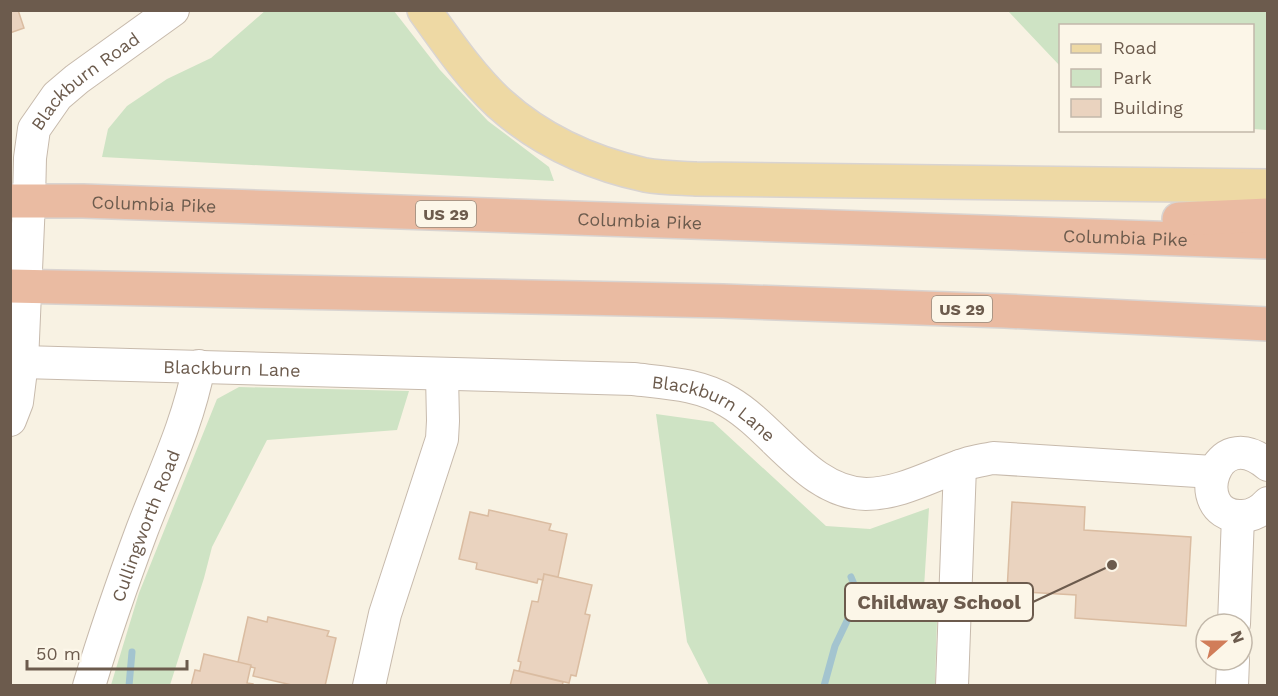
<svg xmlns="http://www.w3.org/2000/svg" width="1278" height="696" font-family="'Work Sans',sans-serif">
<rect width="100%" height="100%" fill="#f8f2e3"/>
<path fill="#cee3c4" d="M266 10 394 11 440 70 488 121 549 167 554 181 102 157 108 129 127 106 167 79 211 58Z
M1008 11H1267V130L1253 129 1252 26H1060V66Z
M239 387 409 391 397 430 267 440 212 547 204 578 170 685H111L139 593 217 399Z
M656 414 713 422 826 526 870 529 929 508 922 619 937 620 935 685H709L687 642Z"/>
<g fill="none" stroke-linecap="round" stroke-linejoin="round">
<path stroke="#a3c4cf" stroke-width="7" d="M129 686 132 652
M824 686 835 646 859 596 851 577"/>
</g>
<path fill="#ead3bf" stroke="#dabca1" stroke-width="1.5" d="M10 10H18L24 28 10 33Z
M1012 502 1085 507 1084 530 1191 537 1186 626 1075 618 1076 595 1007 591Z
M489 510 551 524 549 530 567 534 558 577 544 574 543 580 538 579 537 583 476 569 477 563 459 559 470 512 488 516Z
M544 574 592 585 585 614 590 615 576 676 571 675 569 683 519 671 521 662 518 661 532 601 538 602Z
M248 617 267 622 268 617 329 631 327 636 336 638 325 686H296L253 676 255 668 251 667V665L238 662Z
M204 654 251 665 247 683 253 684V686H191L195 670 200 671Z
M514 670 563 682 562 686H510Z"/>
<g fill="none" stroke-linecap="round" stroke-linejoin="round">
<g stroke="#c7baac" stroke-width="34">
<g id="minor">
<path id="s1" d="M22 362 633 379C667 383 700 384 729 402 775 429 809 493 866 494 901 494 934 474 966 464 975 461 984 460 993 458L1213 472"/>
<path id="s2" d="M10 420 17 402 22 362 29 201 30 158 34 129 57 96 77 79 173 10"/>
<path d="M1268 465C1214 420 1188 514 1239 516 1251 517 1260 512 1268 503"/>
<path d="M1234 624 1238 516"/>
<path id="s3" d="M89 686C105 633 123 581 142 530 163 475 188 424 199 366"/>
<path d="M369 686 385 614 442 439 443 421 442 375"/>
<path d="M952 686 960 466"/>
<path d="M1232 686 1233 660"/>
</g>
</g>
<g stroke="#d9d4d1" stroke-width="36">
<path id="major" d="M424 10C447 42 470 76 499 103 541 141 590 163 645 175 662 178 679 178 696 179L1268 186"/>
</g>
<g stroke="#d9d4d1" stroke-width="36">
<g id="highway">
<path id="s4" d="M10 201H83L1268 242"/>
<path d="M1179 219 1268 215"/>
<path d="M10 286 723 301 1005 311 1268 324"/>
</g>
</g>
<use href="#minor" stroke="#fff" stroke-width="32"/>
<use href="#major" stroke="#eed9a4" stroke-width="33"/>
<use href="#highway" stroke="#eabba2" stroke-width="33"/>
</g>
<g text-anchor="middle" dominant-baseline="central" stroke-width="6" stroke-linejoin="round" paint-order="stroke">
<g fill="#fcf6e8" stroke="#978a7c" stroke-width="1.5">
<rect x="416" y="201" width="60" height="26" rx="4.5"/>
<rect x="932" y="296" width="60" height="26" rx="4.5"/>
</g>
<g font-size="16" font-weight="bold" fill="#6c5b4d">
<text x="446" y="214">US 29</text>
<text x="962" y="309">US 29</text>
</g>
<g font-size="18" fill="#6c5b4d" stroke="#fcf6e8">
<text stroke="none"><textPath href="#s2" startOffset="364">Blackburn Road</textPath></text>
<text stroke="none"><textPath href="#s4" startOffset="144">Columbia Pike</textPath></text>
<text stroke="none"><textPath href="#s4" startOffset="630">Columbia Pike</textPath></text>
<text stroke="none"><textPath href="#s4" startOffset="1116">Columbia Pike</textPath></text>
<text stroke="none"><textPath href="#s1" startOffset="210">Blackburn Lane</textPath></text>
<text stroke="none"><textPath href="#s1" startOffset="699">Blackburn Lane</textPath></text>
<text stroke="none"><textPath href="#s3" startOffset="170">Cullingworth Road</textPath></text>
</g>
</g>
<path fill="none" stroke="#6c5b4d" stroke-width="2" d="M1112 565L1033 602"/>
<circle fill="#6c5b4d" stroke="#fcf6e8" stroke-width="2" cx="1112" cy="565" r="6"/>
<rect fill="#fcf6e8" stroke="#6c5b4d" stroke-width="2" x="845" y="583" width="188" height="38" rx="6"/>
<g font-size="20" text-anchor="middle" font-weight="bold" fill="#6c5b4d">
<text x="939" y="609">Childway School</text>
</g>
<rect width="1278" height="696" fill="none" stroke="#6c5b4d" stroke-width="24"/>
<rect x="1059" y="24" width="195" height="108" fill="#fcf6e8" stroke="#c2b8aa" stroke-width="1.5"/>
<rect x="1071" y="44" width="30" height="9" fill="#eed9a4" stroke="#c2b8aa" stroke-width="1.5"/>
<text x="1113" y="54" font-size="18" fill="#6c5b4d">Road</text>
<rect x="1071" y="69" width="30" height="18" fill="#cee3c4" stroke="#c2b8aa" stroke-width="1.5"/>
<text x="1113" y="84" font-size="18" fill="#6c5b4d">Park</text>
<rect x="1071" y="99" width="30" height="18" fill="#ead3bf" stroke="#c2b8aa" stroke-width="1.5"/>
<text x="1113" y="114" font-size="18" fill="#6c5b4d">Building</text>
<g transform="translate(1224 642) rotate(69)"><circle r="28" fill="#fcf6e8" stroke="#c2b8aa" stroke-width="1.5"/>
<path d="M0-4.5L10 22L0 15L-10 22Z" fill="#d17d59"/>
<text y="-9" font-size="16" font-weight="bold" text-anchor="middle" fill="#6c5b4d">N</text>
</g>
<path d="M27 660v9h160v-9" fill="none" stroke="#6c5b4d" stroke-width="3"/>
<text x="36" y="660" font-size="18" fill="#6c5b4d" stroke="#fcf6e8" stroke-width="4.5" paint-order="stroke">50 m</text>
</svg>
